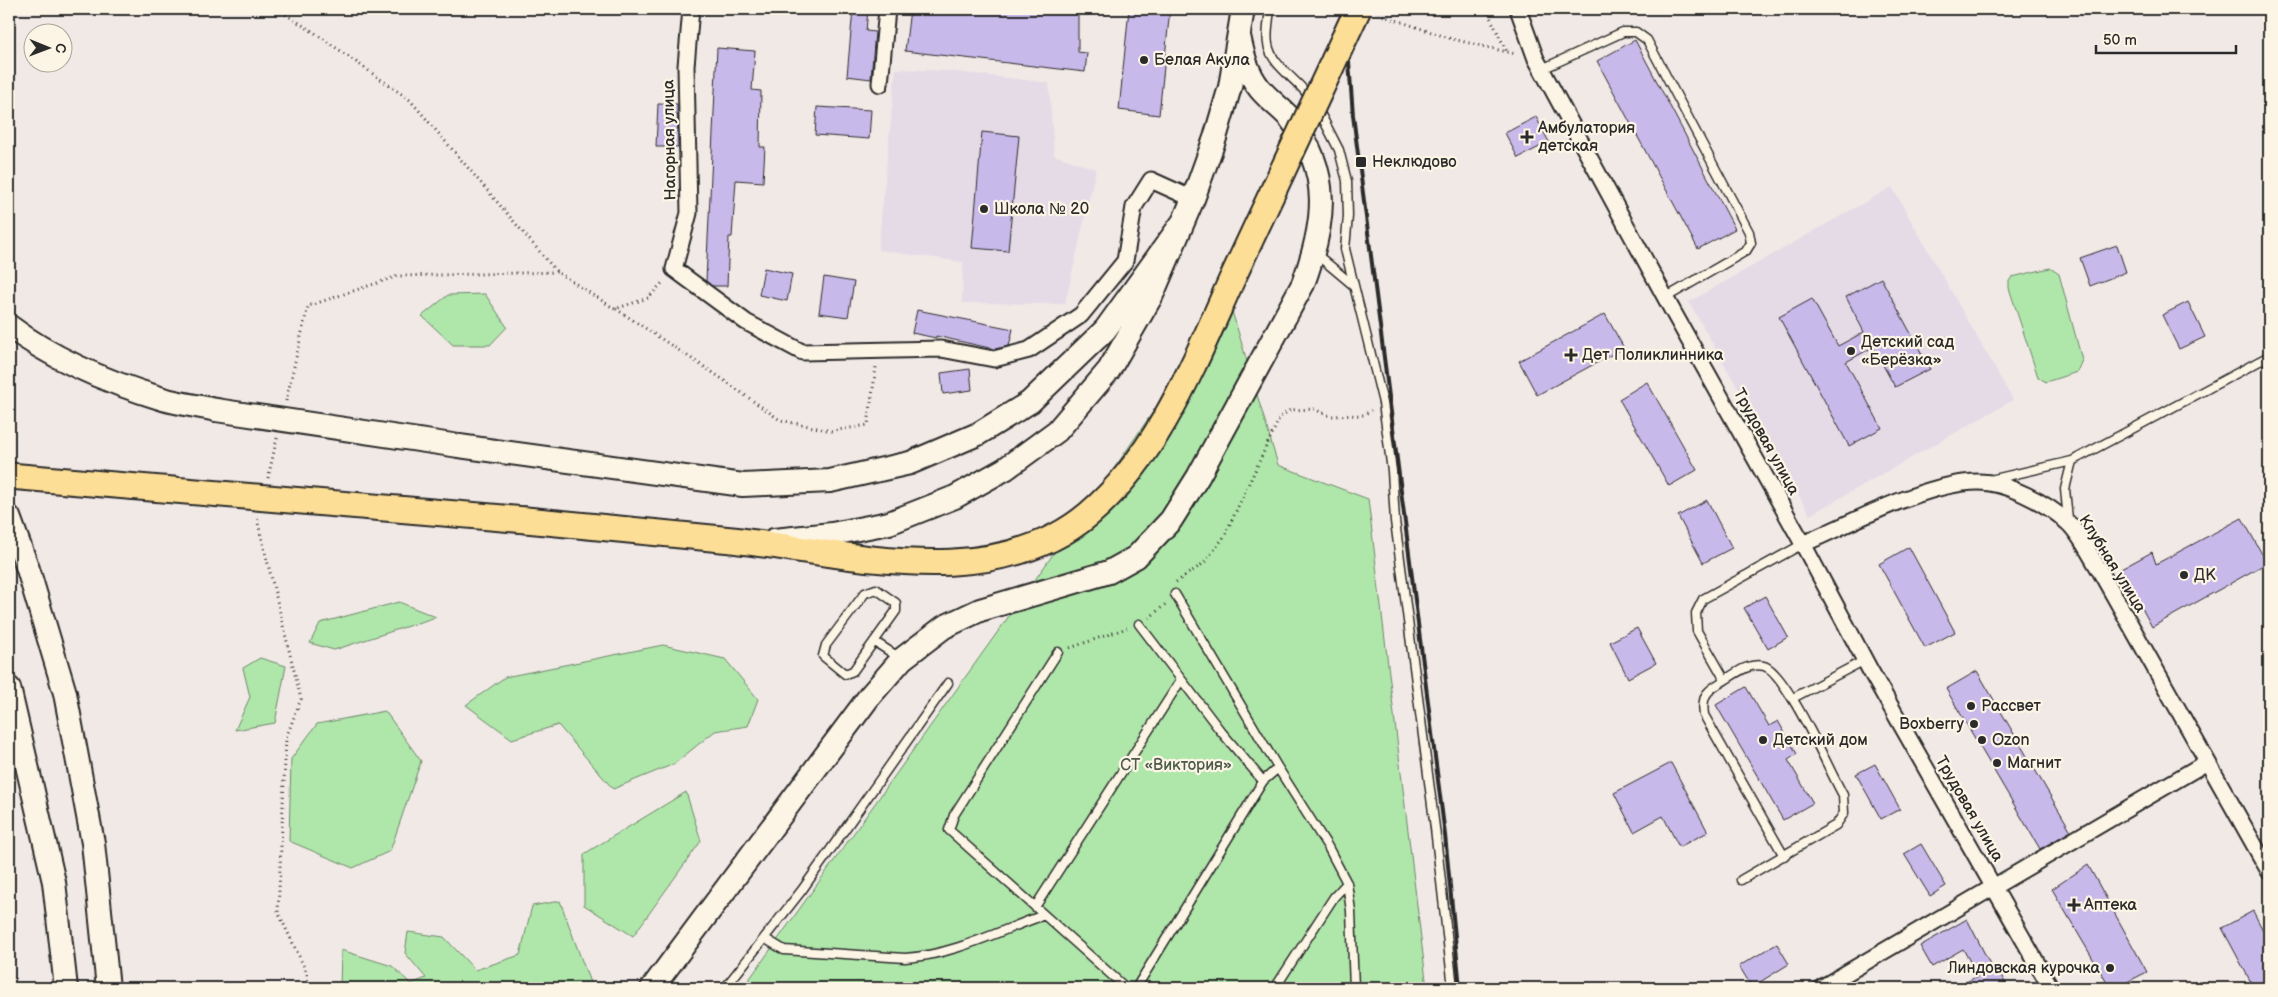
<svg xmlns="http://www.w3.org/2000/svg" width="2278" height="997" font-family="'Balsamiq Sans',sans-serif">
<rect width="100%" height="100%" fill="#f1e9e6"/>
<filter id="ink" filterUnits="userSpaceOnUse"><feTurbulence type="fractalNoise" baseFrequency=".02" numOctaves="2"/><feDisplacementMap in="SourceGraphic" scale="10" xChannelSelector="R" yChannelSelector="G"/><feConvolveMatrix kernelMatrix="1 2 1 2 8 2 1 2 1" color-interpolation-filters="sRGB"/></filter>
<g filter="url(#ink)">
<path fill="#e4dbe7" d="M896 69 948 71 1049 83 1054 155 1096 169 1065 304 962 303 963 262 878 250Z
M1892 187 2013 400 1810 515 1689 302Z"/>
<path fill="#afe6aa" stroke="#6d886a" d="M2050 268 2059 274 2082 360 2077 372 2046 382 2038 377 2009 288V281L2012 277Z
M485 294 507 327 490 345H453L422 316 448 295Z
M1229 301 1278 465 1368 499 1427 988H743L1102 486Z
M399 602 436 617 334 650 310 643 320 623Z
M663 645 725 659 758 699 748 726 715 731 674 764 613 789 558 725 512 739 466 705 505 677Z
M260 658 286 666 275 723 235 730 250 697 243 668Z
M385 711 421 761 390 851 353 868 289 841 291 759 317 724Z
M686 792 701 841 633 936 584 905V854Z
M560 901 592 988H340L341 950 392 966 411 984 426 978 405 953 408 932 444 937 475 970 520 955 532 906Z"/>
<path fill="#c7b9ea" stroke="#2b2b2b" d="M853 9H868L866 31 875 32 871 79 847 76Z
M910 9H1078V52L1087 53 1085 72 905 51Z
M1129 9H1170L1159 115 1119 110Z
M1635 40 1735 229 1698 249 1597 61Z
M717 48 755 51 752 90 761 91 760 147H765L763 182 736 180 732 237H729L727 286H712L706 281Z
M658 104H677L678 147H656Z
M817 107 871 110 869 139 815 135Z
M1536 117 1549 142 1518 158 1505 133Z
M982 132 1019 136 1008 251 972 248Z
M2117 245 2126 272 2090 286 2080 258Z
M764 268 792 274 787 301 759 295Z
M824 277 854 282 848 317 819 313Z
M1881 278 1930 369 1895 387 1873 347 1846 362 1882 428 1849 446 1779 317 1812 299 1838 346 1864 332 1846 297Z
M2188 302 2205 337 2179 349 2162 315Z
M917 310 1013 329 1009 346 994 349 936 336V338L912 333Z
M1605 314 1624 348 1537 395 1519 361Z
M970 369 972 390 943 394 941 373Z
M1647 382 1697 470 1669 486 1619 399Z
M1707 500 1732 548 1703 563 1678 516Z
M2242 518 2267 563 2152 627 2121 569 2152 552 2156 564Z
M1909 547 1955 632 1925 648 1879 564Z
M1765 596 1788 637 1768 649 1744 608Z
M1637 628 1656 663 1628 678 1610 642Z
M1977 671 2071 831 2040 849 1946 689Z
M1746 687 1769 726 1778 721 1797 754 1788 760 1813 803 1783 820 1716 705Z
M1671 763 1708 832 1679 847 1663 816 1634 832 1614 793Z
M1875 764 1900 809 1881 819 1856 774Z
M1921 844 1946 886 1930 896 1904 854Z
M2088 865 2147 972 2115 988H2110L2052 889Z
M2253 911 2269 942V988H2254L2222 928Z
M1967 919 1992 968 1996 966 2008 988H1954L1978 976 1963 949 1932 967 1920 946Z
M1777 944 1789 964 1752 987 1739 966Z"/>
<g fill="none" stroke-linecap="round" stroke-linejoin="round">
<g stroke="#2b2b2b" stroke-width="11">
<path id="lane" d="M1270 9C1269 20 1266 33 1268 44 1271 66 1299 80 1310 98
M1542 69 1623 32H1636L1647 40 1749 232 1751 243 1746 251 1665 298
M1317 107 1339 150 1347 181 1348 216 1345 249 1383 403 1392 471 1395 521 1435 828 1453 988
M1316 254 1353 285
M2072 461 2269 356
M1990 480 2072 461 2065 489 2068 520
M876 589 896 603V611L853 671 845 674 823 656 826 645 865 593Z
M1175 594 1278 768 1328 847 1347 883 1351 911 1354 988
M1139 624 1219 729 1263 781
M875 642 900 658
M1058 652 954 815 949 830 1126 988
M1725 680 1697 631 1696 613 1703 599 1803 544
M1793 698 1865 660
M1741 880 1836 825 1844 813 1843 795C1830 772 1786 672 1764 666 1750 662 1736 673 1725 680 1708 690 1701 694 1704 715L1784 856
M1035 907 1181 680
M764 938 784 950 905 958C953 955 999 931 1044 915
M725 988 802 890 948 683
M1136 988 1263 781 1278 768
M1275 988 1334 897 1347 883"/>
</g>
<g stroke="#2b2b2b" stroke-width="19">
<path id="street" d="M691 9 686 66 689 213 674 269 746 322 802 352 941 349 994 359 1029 350 1081 315 1125 261 1134 207 1151 180 1193 199
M1518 9 1536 59 1671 308 1803 544 1870 670 2051 988
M880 84 887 9
M1803 544C1851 523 1927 482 1978 482 2006 482 2047 503 2067 522 2079 532 2090 555 2099 569L2269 871
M1821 988 2207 762"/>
</g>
<g stroke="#2b2b2b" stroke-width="26">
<path id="secondary" d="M9 326C54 360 110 383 163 399 180 404 199 406 216 410
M459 446 743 485 830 481 910 463 978 434 1030 402 1105 330 1183 222
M9 517 28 569 65 693 93 843 108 988
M774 540 832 534 889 523 955 497 1005 469 1057 431 1109 370 1152 295 1193 199 1215 138 1230 87 1243 9
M9 688 54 882 66 988
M652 988 869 697 902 659 944 627 980 610 1109 572 1136 557 1171 520 1198 477 1303 284C1325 224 1333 173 1290 118 1281 108 1269 100 1260 89 1247 73 1243 55 1239 36"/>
</g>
<g stroke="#2b2b2b" stroke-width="29">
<path id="primary" d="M526 520C595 527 663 533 732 540 844 552 992 596 1089 514 1160 454 1195 360 1233 277"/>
</g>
<path stroke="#2b2b2b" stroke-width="3" stroke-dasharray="1 4" stroke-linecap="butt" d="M277 9 315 33 410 100 557 272 615 309 648 298 664 281
M1486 9 1507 52
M1378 14 1452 39 1516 54
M616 309 715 374 780 420 832 431 868 425 876 367
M286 401 308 306 398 276 557 272
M268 478 277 438
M259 519 258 523 301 699 286 738 278 912 307 973 308 988
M1176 582 1204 563 1224 537 1280 417 1290 410 1314 409 1330 416 1364 415 1371 410
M1149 618 1167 603
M1070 648 1127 628"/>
<use href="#lane" stroke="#fcf5e5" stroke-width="8"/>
<use href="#street" stroke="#fcf5e5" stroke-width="15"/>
<use href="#secondary" stroke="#fcf5e5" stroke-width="22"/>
<use href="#primary" stroke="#fcde96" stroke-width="25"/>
<path stroke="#2b2b2b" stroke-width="4" d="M1345 9 1353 115 1445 835 1460 988"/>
<g stroke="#2b2b2b" stroke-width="26" stroke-linecap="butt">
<path id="secondary-bridge" d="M216 410 459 446"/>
</g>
<g stroke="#2b2b2b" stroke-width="29" stroke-linecap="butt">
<path id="primary-bridge" d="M1233 277 1358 9
M9 476 526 520"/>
</g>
<use href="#secondary-bridge" stroke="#fcf5e5" stroke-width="22"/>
<use href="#primary-bridge" stroke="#fcde96" stroke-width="25"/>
</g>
</g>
<g fill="#2b2b2b" stroke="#fcf5e5" stroke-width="2">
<circle cx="1144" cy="60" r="5"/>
<path d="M1524.5 129.5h5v5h5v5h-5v5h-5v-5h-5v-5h5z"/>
<rect x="1355" y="156" width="12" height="12" rx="2.5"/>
<circle cx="984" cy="209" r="5"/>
<circle cx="1851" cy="351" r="5"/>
<path d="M1568.5 347.5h5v5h5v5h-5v5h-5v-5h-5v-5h5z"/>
<circle cx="2184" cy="575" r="5"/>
<circle cx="1971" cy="706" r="5"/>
<circle cx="1974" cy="724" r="5"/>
<circle cx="1763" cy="740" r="5"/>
<circle cx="1982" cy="740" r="5"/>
<circle cx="1997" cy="763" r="5"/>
<path d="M2071.5 897.5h5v5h5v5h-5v5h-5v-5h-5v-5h5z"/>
<circle cx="2110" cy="968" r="5"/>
</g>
<g text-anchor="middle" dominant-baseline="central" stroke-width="4.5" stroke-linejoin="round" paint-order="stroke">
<g font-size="16" fill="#2b2b2b" stroke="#fcf5e5" text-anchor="start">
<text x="1154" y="60">Белая Акула</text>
<text x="1538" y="128">Амбулатория<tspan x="1538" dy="18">детская</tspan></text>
<text x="1372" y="162">Неклюдово</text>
<text x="994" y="209">Школа № 20</text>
<text x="1861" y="342">Детский сад<tspan x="1861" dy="18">«Берёзка»</tspan></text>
<text x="1582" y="355">Дет Поликлинника</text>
<text x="2194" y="575">ДК</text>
<text x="1981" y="706">Рассвет</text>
<text x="1964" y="724" text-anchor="end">Boxberry</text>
<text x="1773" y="740">Детский дом</text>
<text x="1992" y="740">Ozon</text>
<text x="2007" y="763">Магнит</text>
<text x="2084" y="905">Аптека</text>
<text x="2100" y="968" text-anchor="end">Линдовская курочка</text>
</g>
<g font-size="16" fill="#2b2b2b" stroke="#fcf5e5">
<text transform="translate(670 140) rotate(-91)">Нагорная улица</text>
<text transform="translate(1766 442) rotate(61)">Трудовая улица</text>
<text transform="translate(2112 564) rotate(58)">Клубная улица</text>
<text transform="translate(1969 809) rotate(60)">Трудовая улица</text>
</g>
<g font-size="16" fill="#4c5a4b" stroke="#fcf5e5">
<text x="1176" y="765">СТ «Виктория»</text>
</g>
</g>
<rect width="2278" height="997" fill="none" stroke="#fcf5e5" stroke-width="30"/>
<rect x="15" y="15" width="2248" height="967" fill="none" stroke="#2b2b2b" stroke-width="2" filter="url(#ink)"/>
<g transform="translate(48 48) rotate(91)"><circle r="24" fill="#fcf5e5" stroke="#a8a49b"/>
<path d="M0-4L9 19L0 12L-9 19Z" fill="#2b2b2b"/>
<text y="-8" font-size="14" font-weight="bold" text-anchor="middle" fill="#2b2b2b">С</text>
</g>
<path d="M2096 45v8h140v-8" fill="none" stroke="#2b2b2b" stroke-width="2.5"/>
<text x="2103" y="45" font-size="15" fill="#2b2b2b" stroke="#fcf5e5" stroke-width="4" paint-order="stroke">50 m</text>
</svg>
